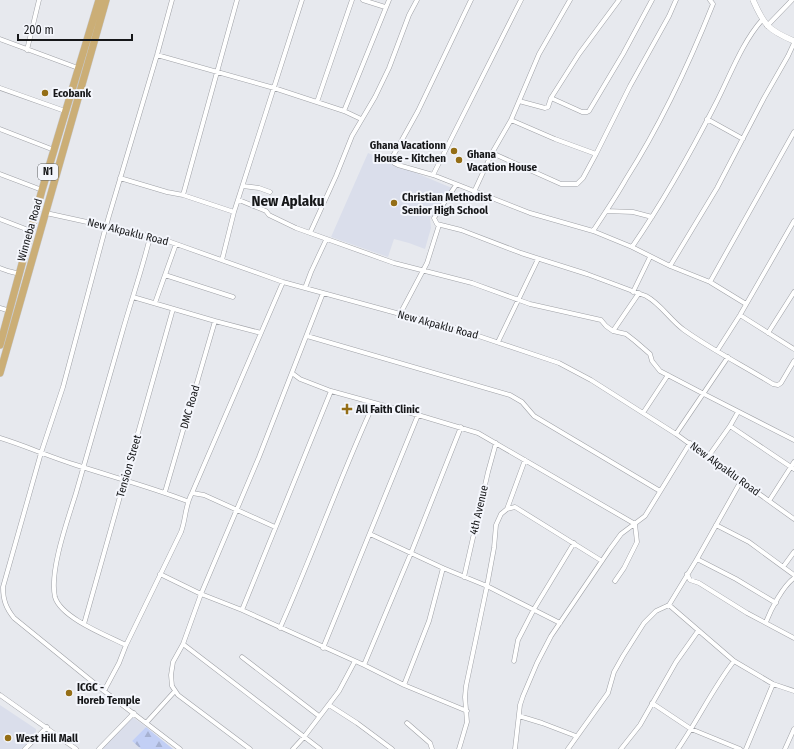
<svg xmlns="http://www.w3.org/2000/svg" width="794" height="749" font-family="'Fira Sans Condensed',sans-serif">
<defs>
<pattern id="forest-firs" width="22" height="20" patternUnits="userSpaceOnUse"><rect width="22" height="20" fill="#c2cff5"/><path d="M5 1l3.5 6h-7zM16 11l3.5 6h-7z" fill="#a6b1d1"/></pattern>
</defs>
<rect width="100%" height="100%" fill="#e7e9ee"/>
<path fill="#dadeeb" d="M368 153 452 188 430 218 431 228 425 249 409 243 394 239 388 257 331 237Z
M0 705 36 729 35 737 22 749H0Z
M132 718H134L146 727 132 741 141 749H102Z"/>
<path fill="url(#forest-firs)" d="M146 727 173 749H141L132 741Z"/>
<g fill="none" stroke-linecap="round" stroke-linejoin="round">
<g stroke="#9fa1a6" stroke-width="5">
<path id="minor" d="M172 0 157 55 106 226 63 387 41 453 3 587C3 600 6 608 14 618L104 691 180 749
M363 0 385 7
M471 0 418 111 393 156 394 163 398 165 433 175 530 213 593 231 632 247 670 266 710 282 746 304
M619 0 579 54 551 98 582 112H587L589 111 623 54 652 0
M767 26 792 0
M0 39 78 68
M27 50 39 0
M157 55 274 88 344 111 361 119
M0 88 65 111
M519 101 545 108 548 107 551 98
M317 102 352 0
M344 111 389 0
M707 119 743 139
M511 120 555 139 596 154
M0 129 54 150
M492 153 561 184H577L583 178 596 154 630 86 669 16 676 0
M0 174 42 190
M433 175 521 0
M120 178 167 192 183 195 234 212
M456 185 434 218 437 224 461 230 521 253 587 274 646 296C661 304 670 320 684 330 712 350 744 366 773 384L778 385 781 383 794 361
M243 186 259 188 270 192
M474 192 492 153 511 120 539 54 570 0
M183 195 237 0
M239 200 266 211 269 215 296 228 394 263 472 283 530 304 601 320 606 326 613 331 626 334 635 341 650 354 652 361 660 371 704 394 794 440
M606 211 633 212 652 217
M46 213 119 229 165 240 283 282 400 314 446 325 559 363 591 380 676 434 794 519
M0 219 31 231
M593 231C604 214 616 197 626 179 661 124 689 64 713 4L710 0
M310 233 336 176 352 136 375 97 389 68 409 15 417 0
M632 247C663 202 690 154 715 105 730 76 741 44 762 20
M222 260 234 212 302 0
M670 266 717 188 764 98 788 56 794 43
M0 268 8 271 20 274
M165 275 233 297
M710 282 794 132
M305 288 311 272 326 240
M633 292 650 257
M133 297 215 321 261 333
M155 303 176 244
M0 308 10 311
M400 314 427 263 439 225
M740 315 794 349
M613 331 639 293
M768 333 794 292
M307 336 510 395 522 402 534 416 660 491
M498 342 538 259
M717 351 740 315 794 221
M292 373 300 379 331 391 418 415 478 433 635 524
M643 413 668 375
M730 426 794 469
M676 434 728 357
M0 438C26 446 50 457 76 465 113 477 151 487 187 501
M708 457 730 426 738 412
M165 492 215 321
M192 493 204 495 275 527
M769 501 794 462
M507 509 525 460
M716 525 749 542 794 575
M370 534 443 568 487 586 560 623
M697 559 736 579 776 603
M783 567 794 552
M160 574 201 594 242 610 364 665 404 685 467 711
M687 574 690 580 699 583 747 613 794 638
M464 577 488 472 496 443
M615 581 624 568 637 542 635 524
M669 605 734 661 773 684 794 691
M242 610 331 391
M766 622C771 609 783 586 794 578
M84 624 173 309
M280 628C313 554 340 477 374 403
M183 644 320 749
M126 645C108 636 61 618 55 597 49 571 68 519 76 493 91 440 106 387 122 333 131 301 142 270 150 237
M323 648 418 415
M242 657 319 716
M514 661 518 640 534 609 574 543
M364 665 411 553 461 427
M404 685 429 621 443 568
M104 691 119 663 126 645 181 532C186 519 185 505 192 493L283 282
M0 695 76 749
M652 703 691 729 740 749
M329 705 357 723 392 749
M519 716 542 723 576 736
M146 723 175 691
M407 723 430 743 432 749
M25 749 47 727
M99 749 134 713
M250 749 178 695 172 686 171 675 173 662 183 644 201 594 259 457 323 293
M293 749 304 737 339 691 355 661
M459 749 467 722 465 697 466 686 487 586 494 548 496 525 501 514 507 509 515 507 602 561
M515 749 520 705 523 696 537 663 551 636 610 549 621 534 645 516 690 443
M568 749 608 693 614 672 623 656 644 623 656 611 669 605 697 559 741 481
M621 749 640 725 676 662 698 631
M678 749C698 720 713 688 734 661
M746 749 773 684
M785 749 794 729"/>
</g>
<g stroke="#9fa1a6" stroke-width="6">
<path id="tertiary" d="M753 0C764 25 768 30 794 41"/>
</g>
<g stroke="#c7c7c8" stroke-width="8">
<path id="trunk" d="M0 345 42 190 99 0
M0 373 106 0"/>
</g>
<use href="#minor" stroke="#fff" stroke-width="4"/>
<use href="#tertiary" stroke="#fff" stroke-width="5.5"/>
<use href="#trunk" stroke="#cbae76" stroke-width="7"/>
</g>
<g fill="#946e16" stroke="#f4f6fc" stroke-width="1.5">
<circle cx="45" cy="93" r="4"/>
<circle cx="454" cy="151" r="4"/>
<circle cx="459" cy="160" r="4"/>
<circle cx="394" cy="203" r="4"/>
<path d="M345 403h4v4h4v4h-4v4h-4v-4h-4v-4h4z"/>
<circle cx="69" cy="693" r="4"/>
<circle cx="8" cy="738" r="4"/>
</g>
<g text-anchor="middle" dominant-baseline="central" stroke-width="4" stroke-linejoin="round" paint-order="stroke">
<rect fill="#f4f6fc" stroke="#595a5d" stroke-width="1" x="38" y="164" width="20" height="16" rx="3"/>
<g font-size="10" font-weight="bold" fill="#161719">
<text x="48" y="172">N1</text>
</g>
<g font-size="11" font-weight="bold" fill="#161719" stroke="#f4f6fc" text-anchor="start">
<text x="53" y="93">Ecobank</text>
<text x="446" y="145" text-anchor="end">Ghana Vacationn<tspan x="446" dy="13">House - Kitchen</tspan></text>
<text x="467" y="154">Ghana<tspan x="467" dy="13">Vacation House</tspan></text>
<text x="402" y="197">Christian Methodist<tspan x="402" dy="13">Senior High School</tspan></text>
<text x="356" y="409">All Faith Clinic</text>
<text x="77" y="687">ICGC -<tspan x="77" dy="13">Horeb Temple</tspan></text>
<text x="16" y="738">West Hill Mall</text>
</g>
<g font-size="11" fill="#161719" stroke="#f4f6fc">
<text transform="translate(30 230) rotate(-74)">Winneba Road</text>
<text transform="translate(128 232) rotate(14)">New Akpaklu Road</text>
<text transform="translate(438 325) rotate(15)">New Akpaklu Road</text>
<text transform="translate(190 407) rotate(-74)">DMC Road</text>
<text transform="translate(129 466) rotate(-74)">Tension Street</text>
<text transform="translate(725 469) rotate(36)">New Akpaklu Road</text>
<text transform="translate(479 510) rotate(-77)">4th Avenue</text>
</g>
<g font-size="15" font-weight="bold" fill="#161719" stroke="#f4f6fc">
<text x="288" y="201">New Aplaku</text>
</g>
</g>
<path d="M18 34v6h114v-6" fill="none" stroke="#161719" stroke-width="2"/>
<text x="24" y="34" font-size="12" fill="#161719" stroke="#f4f6fc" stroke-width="3" paint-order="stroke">200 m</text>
</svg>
